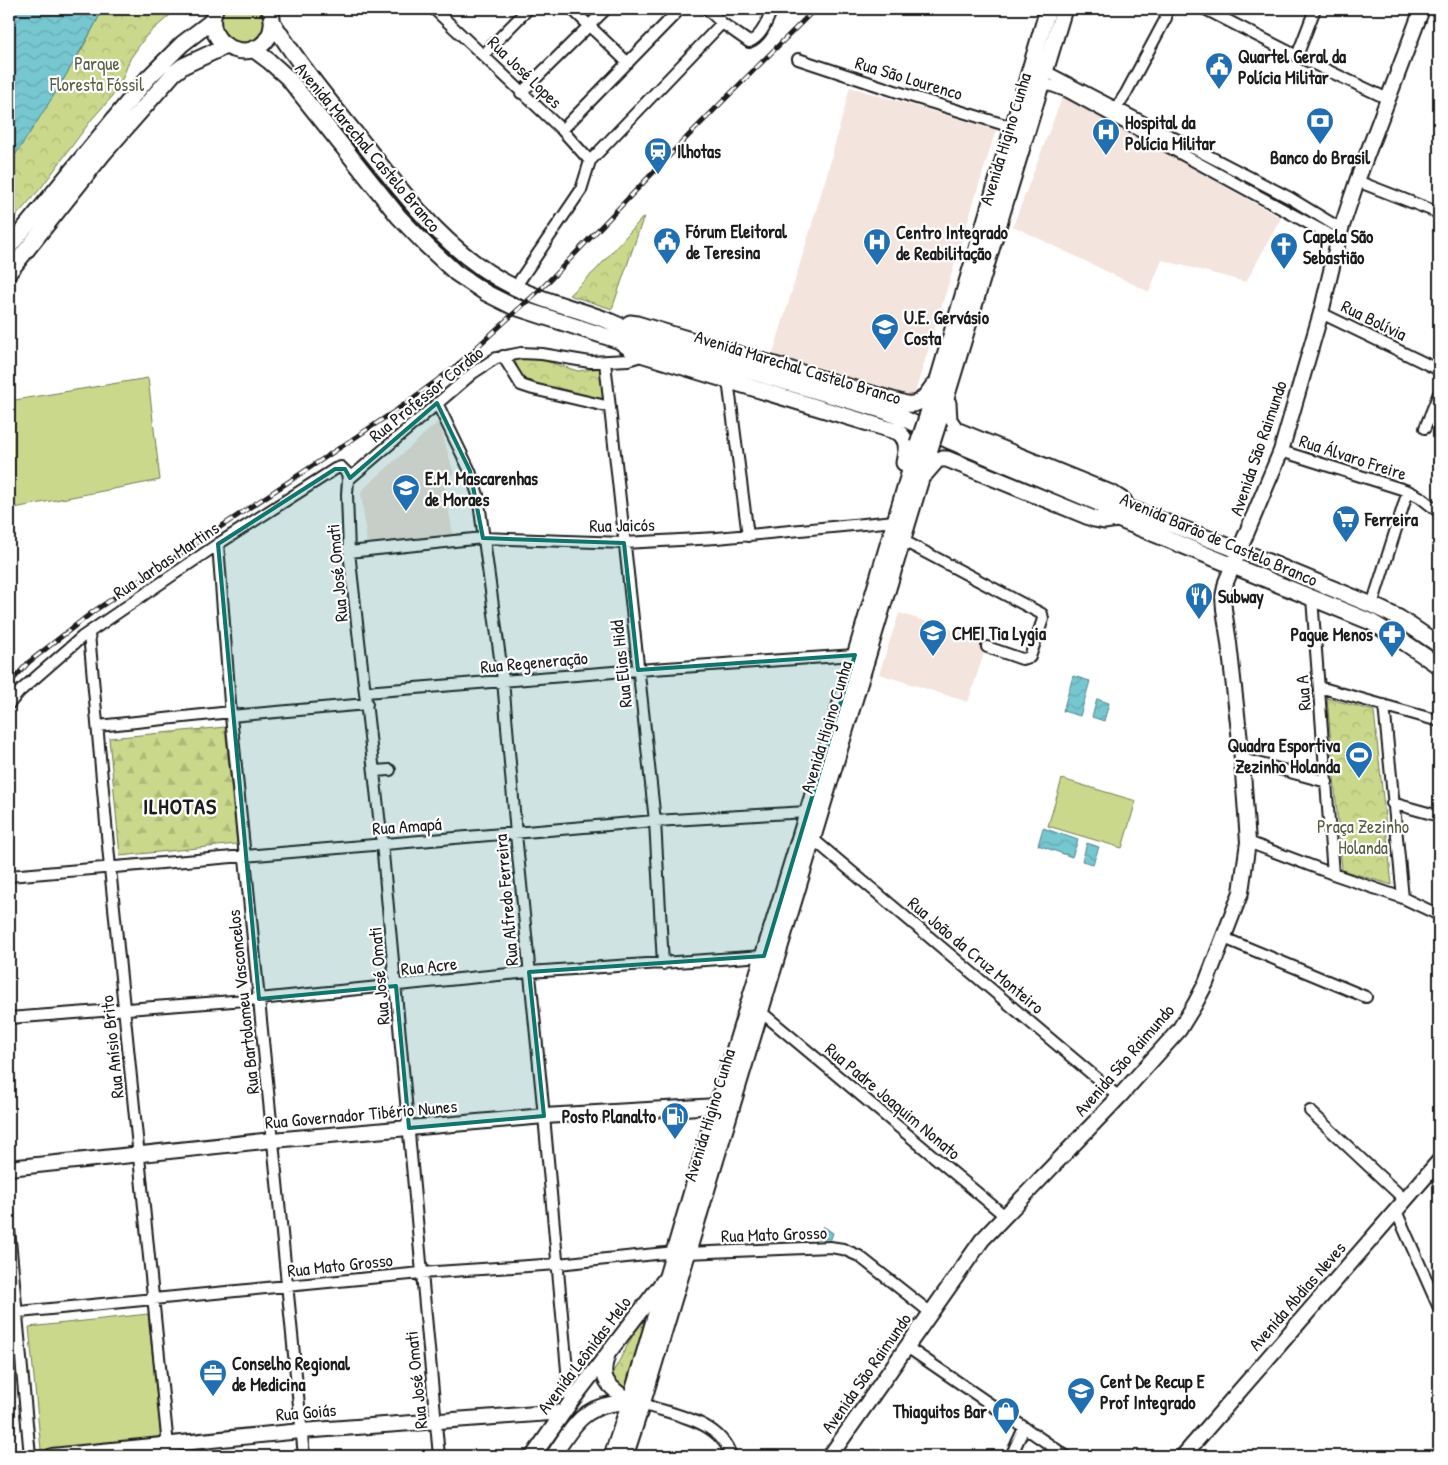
<svg xmlns="http://www.w3.org/2000/svg" width="1448" height="1465" font-family="'Patrick Hand',sans-serif">
<defs>
<pattern id="forest-firs" width="22" height="20" patternUnits="userSpaceOnUse" patternTransform="scale(1.25)"><rect width="22" height="20" fill="#c9d88b"/><path d="M5 1l3.5 6h-7zM16 11l3.5 6h-7z" fill="#acb977"/></pattern>
<pattern id="park-crowns" width="20" height="18" patternUnits="userSpaceOnUse" patternTransform="scale(1.25)"><rect width="20" height="18" fill="#c9d88b"/><path d="M2 6a3 3 0 1 1 6 0M12 15a3 3 0 1 1 6 0" fill="none" stroke="#acb977"/></pattern>
<pattern id="water-waves" width="16" height="10" patternUnits="userSpaceOnUse" patternTransform="scale(1.25)"><rect width="16" height="10" fill="#76c7d0"/><path d="M0 5q4-4 8 0t8 0" fill="none" stroke="#66aab2"/></pattern>
</defs>
<rect width="100%" height="100%" fill="#fff"/>
<filter id="ink" filterUnits="userSpaceOnUse"><feTurbulence type="fractalNoise" baseFrequency=".02" numOctaves="2"/><feDisplacementMap in="SourceGraphic" scale="10" xChannelSelector="R" yChannelSelector="G"/><feConvolveMatrix kernelMatrix="1 2 1 2 8 2 1 2 1" color-interpolation-filters="sRGB"/></filter>
<g filter="url(#ink)">
<path fill="#f4e4de" d="M850 87 996 130 914 396 909 398 772 357 827 174Z
M1063 95 1281 218 1246 282 1162 260 1149 292 1013 226Z
M439 421 454 474 443 477 453 534 367 545 361 491Z
M899 613 988 641 968 702 879 674Z"/>
<path fill="#c9d88b" stroke="#727a54" d="M221 9H263L266 27C263 31 260 38 257 40 241 51 229 41 219 29Z
M148 378 160 480 9 509V401Z
M1062 779 1136 801 1122 848 1048 826Z
M148 1314 161 1437 41 1450 29 1327Z"/>
<path fill="url(#forest-firs)" stroke="#727a54" d="M225 727 237 844 120 856 109 738Z"/>
<path fill="url(#park-crowns)" stroke="#727a54" d="M103 9H177L146 36 130 59 120 85 111 98 92 119 41 188 9 224V164L56 91 82 49Z
M644 216 612 309 569 295 597 269Z
M521 356 542 360 578 371 602 368 604 384 602 399 532 383 521 376 514 358Z
M1327 698 1374 711 1392 885 1342 870Z
M648 1310 649 1312 627 1391C618 1388 615 1382 612 1374L645 1313Z"/>
<path fill="url(#water-waves)" stroke="#528388" d="M9 9H103C75 63 43 114 9 164Z
M1073 676 1090 681 1080 716 1063 711Z
M1097 699 1109 703 1104 721 1092 717Z
M1043 828 1078 840 1072 857 1038 845Z
M1087 843 1099 847 1093 864 1082 861Z
M823 1226 833 1233 831 1239H818Z"/>
<g fill="none" stroke-linecap="round" stroke-linejoin="round">
<g stroke="#1c1c1c" stroke-width="14">
<path id="street" d="M434 9 562 130 590 161
M572 9 628 63
M707 9 722 23 749 42C762 37 767 21 772 9
M1205 9 1297 56 1388 99
M484 54 528 9
M1297 56 1315 9
M798 59 910 96 1012 127
M1045 71 1290 198 1341 229
M1041 82 1068 92 1339 240
M521 93 606 9
M1113 113 1126 93 1166 18 1164 9
M562 130 680 9
M1357 181 1439 213
M520 280 581 190 590 161 722 23
M1321 313 1439 370
M503 356 521 385 533 389 610 407
M605 362 655 821 663 964
M728 380 748 536
M437 403 470 471 478 495 503 680 516 834 544 1116 570 1403
M1425 428 1439 393
M1281 451 1408 491 1420 497 1439 512
M902 540 1042 614 1043 619 1030 657 1022 659 987 647
M218 544 231 716 304 1456
M349 552 483 538 624 543 717 538 895 521
M1312 598 1333 874
M1372 605 1408 491
M89 634 110 868 169 1456
M1319 687 1439 721
M366 692 638 670 855 655
M9 704 19 692 82 637 218 544 335 469 341 467 347 473 348 480
M1384 705 1403 898
M231 716 367 704
M98 726 231 712
M1242 759 1327 782
M374 771 390 770
M1392 803 1439 816
M813 839 1119 1097
M1248 842 1333 874 1403 898 1439 915
M9 876 655 821 807 812
M1224 938 1366 997
M760 1011 1005 1216
M9 1018 259 999 529 972 764 956
M1310 1111 1405 1200
M1396 1211 1439 1308
M9 1229 30 1456
M687 1253 830 1247 843 1249 859 1256 931 1313
M9 1313 421 1273 558 1264 675 1252
M907 1347 1066 1456
M642 1404C673 1415 720 1420 731 1456
M439 1456 382 843 349 552 347 494 348 480 473 373 496 358 521 353 542 354 590 362 628 360 644 355
M1011 1456 1024 1428"/>
</g>
<g stroke="#1c1c1c" stroke-width="18">
<path id="secondary" d="M9 1168 273 1140 544 1116 717 1106
M607 1357C598 1382 612 1388 630 1402
M52 1456 301 1431 564 1412
M533 1456 570 1403 665 1279
M553 1456C570 1432 580 1409 611 1404 621 1403 629 1401 638 1404
M830 1456 982 1240 1119 1097 1179 1030 1195 1004 1206 983 1241 892 1248 842 1242 759 1229 643 1224 609 1223 597 1226 582 1281 451 1321 313 1341 229 1357 181 1422 9
M1183 1456 1439 1161"/>
</g>
<g stroke="#1c1c1c" stroke-width="19">
<path id="primary" d="M215 9C200 49 259 68 271 31 273 23 273 16 269 9
M273 23C298 63 329 101 359 138 404 194 448 255 514 287 557 308 609 314 647 341
M253 49 269 61 288 78 399 217 426 245 456 273 486 293 512 306 620 341H647L885 411 905 419 948 440 1101 504
M9 247 147 79 182 44 212 21
M9 272 102 155 174 73 183 66 226 46
M626 326 630 323 637 324 906 404C920 406 925 397 933 386
M621 342 632 350 644 355 898 432C910 441 906 451 904 463
M948 403 949 420 956 430 1113 494 1124 501 1125 504
M927 417 1048 9
M939 421 1064 9
M925 474 938 459H947L1094 519 1104 521 1117 519
M1101 504 1108 515 1371 622 1398 638 1439 666
M1101 504 1113 502 1256 557 1372 605 1399 618 1439 645
M612 1456 630 1402 717 1106 835 723 918 444
M625 1456 642 1404 930 449"/>
</g>
<use href="#street" stroke="#fff" stroke-width="10"/>
<use href="#secondary" stroke="#fff" stroke-width="14"/>
<use href="#primary" stroke="#fff" stroke-width="15"/>
<g stroke="#1c1c1c" stroke-width="5">
<path id="rail" d="M9 684 29 662 94 611 398 409 454 368 545 285 693 131 815 9"/>
</g>
<use href="#rail" stroke="#fff" stroke-width="3" stroke-dasharray="9" stroke-linecap="butt"/>
<g stroke="#1c1c1c" stroke-width="19" stroke-linecap="butt">
<path id="primary-bridge" d="M918 444 927 417
M930 449 939 421"/>
</g>
<use href="#primary-bridge" stroke="#fff" stroke-width="15"/>
</g>
</g>
<path fill="#0f766e" fill-opacity="0.2" stroke="#0f766e" stroke-width="4" stroke-linejoin="round" d="M437 403 470 471 483 538 624 543 638 670 855 655 764 956 529 972 544 1116 409 1128 396 986 259 999 218 544 335 469H345L350 478Z"/>
<defs>
<g id="civic-pin" transform="scale(1.4375)"><path d="M0 17L-7.5 6A9.5 9.5 0 1 1 7.5 6Z" fill="#1f6fb2" stroke="#fff"/><path d="M-.6-6.5H3V-4.5H.6V-3L4-1V1h2V6H-6V1h2V-1L-.6-3ZM-1.2 2.5V6h2.4V2.5Z" fill="#fff"/></g>
<g id="bank-pin" transform="scale(1.4375)"><path d="M0 17L-7.5 6A9.5 9.5 0 1 1 7.5 6Z" fill="#1f6fb2" stroke="#fff"/><path d="M-6-4H6V4H-6ZM0-2.3a2.3 2.3 0 1 0 0 4.6a2.3 2.3 0 1 0 0-4.6Z" fill="#fff"/></g>
<g id="hospital-pin" transform="scale(1.4375)"><path d="M0 17L-7.5 6A9.5 9.5 0 1 1 7.5 6Z" fill="#1f6fb2" stroke="#fff"/><path d="M-5-5h3v3.5h4V-5h3V5h-3V1.5h-4V5h-3Z" fill="#fff"/></g>
<g id="station-pin" transform="scale(1.4375)"><path d="M0 17L-7.5 6A9.5 9.5 0 1 1 7.5 6Z" fill="#1f6fb2" stroke="#fff"/><path d="M-3-6H3Q5-6 5-4V2Q5 4 3 4L4.5 6H3L1.5 4h-3L-3 6H-4.5L-3 4Q-5 4-5 2V-4Q-5-6-3-6ZM-3.5-4v3h7v-3ZM-3.5 1v1.5H-2V1ZM2 1v1.5H3.5V1Z" fill="#fff"/></g>
<g id="church-pin" transform="scale(1.4375)"><path d="M0 17L-7.5 6A9.5 9.5 0 1 1 7.5 6Z" fill="#1f6fb2" stroke="#fff"/><path d="M-1.2-6h2.4v3.5h3.3v2.4h-3.3V6h-2.4V-.1h-3.3v-2.4h3.3Z" fill="#fff"/></g>
<g id="school-pin" transform="scale(1.4375)"><path d="M0 17L-7.5 6A9.5 9.5 0 1 1 7.5 6Z" fill="#1f6fb2" stroke="#fff"/><path d="M0-5L7-2L0 1L-7-2ZM-4 1L0 2.5L4 1V4Q0 6-4 4Z" fill="#fff"/></g>
<g id="supermarket-pin" transform="scale(1.4375)"><path d="M0 17L-7.5 6A9.5 9.5 0 1 1 7.5 6Z" fill="#1f6fb2" stroke="#fff"/><path d="M-6-5.5h2.5l.6 2H6L4.5 2H-2.5L-4.4-4H-6ZM-1.5 3.2a1.3 1.3 0 1 0 .1 0ZM3 3.2a1.3 1.3 0 1 0 .1 0Z" fill="#fff"/></g>
<g id="restaurant-pin" transform="scale(1.4375)"><path d="M0 17L-7.5 6A9.5 9.5 0 1 1 7.5 6Z" fill="#1f6fb2" stroke="#fff"/><path d="M-5-6h1v4h1v-4h1v4h1v-4h1v5L-1.5 .5V6h-2V.5L-5-1ZM5-6V6H3V1.5H1.5Q1.5-4 5-6Z" fill="#fff"/></g>
<g id="pharmacy-pin" transform="scale(1.4375)"><path d="M0 17L-7.5 6A9.5 9.5 0 1 1 7.5 6Z" fill="#1f6fb2" stroke="#fff"/><path d="M-2-6h4v4h4v4h-4v4h-4v-4h-4v-4h4Z" fill="#fff"/></g>
<g id="stadium-pin" transform="scale(1.4375)"><path d="M0 17L-7.5 6A9.5 9.5 0 1 1 7.5 6Z" fill="#1f6fb2" stroke="#fff"/><path d="M0-5a6.5 5 0 1 0 0 10a6.5 5 0 1 0 0-10ZM-3.5-1.8h7v3.6h-7Z" fill="#fff"/></g>
<g id="fuel-pin" transform="scale(1.4375)"><path d="M0 17L-7.5 6A9.5 9.5 0 1 1 7.5 6Z" fill="#1f6fb2" stroke="#fff"/><path d="M-5.5-6h7V0h2V4h1.3V-2.5L3-4.5l.8-.8L6-3V5H2.5V1h-1V6h-7ZM-4.2-4.7v3.2H.2V-4.7Z" fill="#fff"/></g>
<g id="office-pin" transform="scale(1.4375)"><path d="M0 17L-7.5 6A9.5 9.5 0 1 1 7.5 6Z" fill="#1f6fb2" stroke="#fff"/><path d="M-6-3h4V-5.5h4V-3h4V5H-6ZM-1-4.5V-3h2v-1.5ZM-6 0V1H6V0Z" fill="#fff"/></g>
<g id="shop-pin" transform="scale(1.4375)"><path d="M0 17L-7.5 6A9.5 9.5 0 1 1 7.5 6Z" fill="#1f6fb2" stroke="#fff"/><path d="M-5-2.5h2.3a2.7 3.5 0 0 1 5.4 0H5L5.5 6h-11ZM-1.5-2.5h3a1.5 2.3 0 0 0-3 0Z" fill="#fff"/></g>
</defs>
<g fill-rule="evenodd">
<use href="#civic-pin" x="1219" y="66"/>
<use href="#bank-pin" x="1320" y="121"/>
<use href="#hospital-pin" x="1106" y="132"/>
<use href="#station-pin" x="658" y="151"/>
<use href="#civic-pin" x="667" y="241"/>
<use href="#hospital-pin" x="877" y="242"/>
<use href="#church-pin" x="1284" y="246"/>
<use href="#school-pin" x="885" y="327"/>
<use href="#school-pin" x="406" y="488"/>
<use href="#supermarket-pin" x="1346" y="519"/>
<use href="#restaurant-pin" x="1199" y="596"/>
<use href="#school-pin" x="933" y="633"/>
<use href="#pharmacy-pin" x="1392" y="634"/>
<use href="#stadium-pin" x="1359" y="755"/>
<use href="#fuel-pin" x="675" y="1116"/>
<use href="#office-pin" x="213" y="1373"/>
<use href="#school-pin" x="1081" y="1391"/>
<use href="#shop-pin" x="1006" y="1411"/>
</g>
<g text-anchor="middle" dominant-baseline="central" stroke-width="4.5" stroke-linejoin="round" paint-order="stroke">
<g font-size="18" font-weight="bold" fill="#1c1c1c" stroke="#fff" text-anchor="start">
<text x="1238" y="56">Quartel Geral da<tspan x="1238" dy="21">Polícia Militar</tspan></text>
<text x="1125" y="122">Hospital da<tspan x="1125" dy="21">Polícia Militar</tspan></text>
<text x="677" y="151">Ilhotas</text>
<text x="1320" y="157" text-anchor="middle">Banco do Brasil</text>
<text x="686" y="231">Fórum Eleitoral<tspan x="686" dy="21">de Teresina</tspan></text>
<text x="896" y="232">Centro Integrado<tspan x="896" dy="21">de Reabilitação</tspan></text>
<text x="1303" y="236">Capela São<tspan x="1303" dy="21">Sebastião</tspan></text>
<text x="904" y="317">U.E. Gervásio<tspan x="904" dy="21">Costa</tspan></text>
<text x="425" y="478">E.M. Mascarenhas<tspan x="425" dy="21">de Moraes</tspan></text>
<text x="1365" y="519">Ferreira</text>
<text x="1218" y="596">Subway</text>
<text x="952" y="633">CMEI Tia Lygia</text>
<text x="1373" y="634" text-anchor="end">Pague Menos</text>
<text x="1340" y="745" text-anchor="end">Quadra Esportiva<tspan x="1340" dy="21">Zezinho Holanda</tspan></text>
<text x="656" y="1116" text-anchor="end">Posto Planalto</text>
<text x="232" y="1363">Conselho Regional<tspan x="232" dy="21">de Medicina</tspan></text>
<text x="1100" y="1381">Cent De Recup E<tspan x="1100" dy="21">Prof Integrado</tspan></text>
<text x="987" y="1411" text-anchor="end">Thiaguitos Bar</text>
</g>
<g font-size="18" fill="#595e43" stroke="#fff">
<text x="97" y="63">Parque<tspan x="97" dy="21">Floresta Fóssil</tspan></text>
<text x="1363" y="826">Praça Zezinho<tspan x="1363" dy="21">Holanda</tspan></text>
</g>
<g font-size="18" fill="#1c1c1c" stroke="#fff">
<text transform="translate(525 72) rotate(44)">Rua José Lopes</text>
<text transform="translate(909 78) rotate(17)">Rua São Lourenco</text>
<text transform="translate(1005 139) rotate(-73)">Avenida Higino Cunha</text>
<text transform="translate(368 147) rotate(50)">Avenida Marechal Castelo Branco</text>
<text transform="translate(1374 320) rotate(26)">Rua Bolívia</text>
<text transform="translate(798 367) rotate(17)">Avenida Marechal Castelo Branco</text>
<text transform="translate(426 394) rotate(-39)">Rua Professor Cordão</text>
<text transform="translate(1258 448) rotate(-71)">Avenida São Raimundo</text>
<text transform="translate(1353 457) rotate(18)">Rua Álvaro Freire</text>
<text transform="translate(622 525) rotate(-1)">Rua Jaicós</text>
<text transform="translate(1219 539) rotate(23)">Avenida Barão de Castelo Branco</text>
<text transform="translate(166 560) rotate(-34)">Rua Jarbas Martins</text>
<text transform="translate(337 573) rotate(-95)">Rua José Omati</text>
<text transform="translate(534 662) rotate(-5)">Rua Regeneração</text>
<text transform="translate(621 664) rotate(-96)">Rua Elias Hidd</text>
<text transform="translate(1303 693) rotate(-95)">Rua A</text>
<text transform="translate(826 727) rotate(-73)">Avenida Higino Cunha</text>
<text transform="translate(407 826) rotate(-4)">Rua Amapá</text>
<text transform="translate(506 900) rotate(-95)">Rua Alfredo Ferreira</text>
<text transform="translate(976 955) rotate(40)">Rua João da Cruz Monteiro</text>
<text transform="translate(429 966) rotate(-6)">Rua Acre</text>
<text transform="translate(379 976) rotate(-95)">Rua José Omati</text>
<text transform="translate(243 1002) rotate(-96)">Rua Bartolomeu Vasconcelos</text>
<text transform="translate(112 1047) rotate(-96)">Rua Anísio Brito</text>
<text transform="translate(1124 1060) rotate(-49)">Avenida São Raimundo</text>
<text transform="translate(893 1101) rotate(40)">Rua Padre Joaquim Nonato</text>
<text transform="translate(361 1114) rotate(-5)">Rua Governador Tibério Nunes</text>
<text transform="translate(709 1115) rotate(-73)">Avenida Higino Cunha</text>
<text transform="translate(774 1234) rotate(-2)">Rua Mato Grosso</text>
<text transform="translate(340 1265) rotate(-6)">Rua Mato Grosso</text>
<text transform="translate(1297 1296) rotate(-49)">Avenida Abdias Neves</text>
<text transform="translate(584 1355) rotate(-53)">Avenida Leônidas Melo</text>
<text transform="translate(866 1373) rotate(-55)">Avenida São Raimundo</text>
<text transform="translate(416 1380) rotate(-96)">Rua José Omati</text>
<text transform="translate(306 1412) rotate(-5)">Rua Goiás</text>
</g>
<g font-size="22" font-weight="bold" letter-spacing="1" fill="#1c1c1c" stroke="#fff">
<text x="180" y="806">ILHOTAS</text>
</g>
</g>
<rect width="1448" height="1465" fill="none" stroke="#fff" stroke-width="30"/>
<rect x="15" y="15" width="1418" height="1435" fill="none" stroke="#1c1c1c" stroke-width="2" filter="url(#ink)"/>
</svg>
